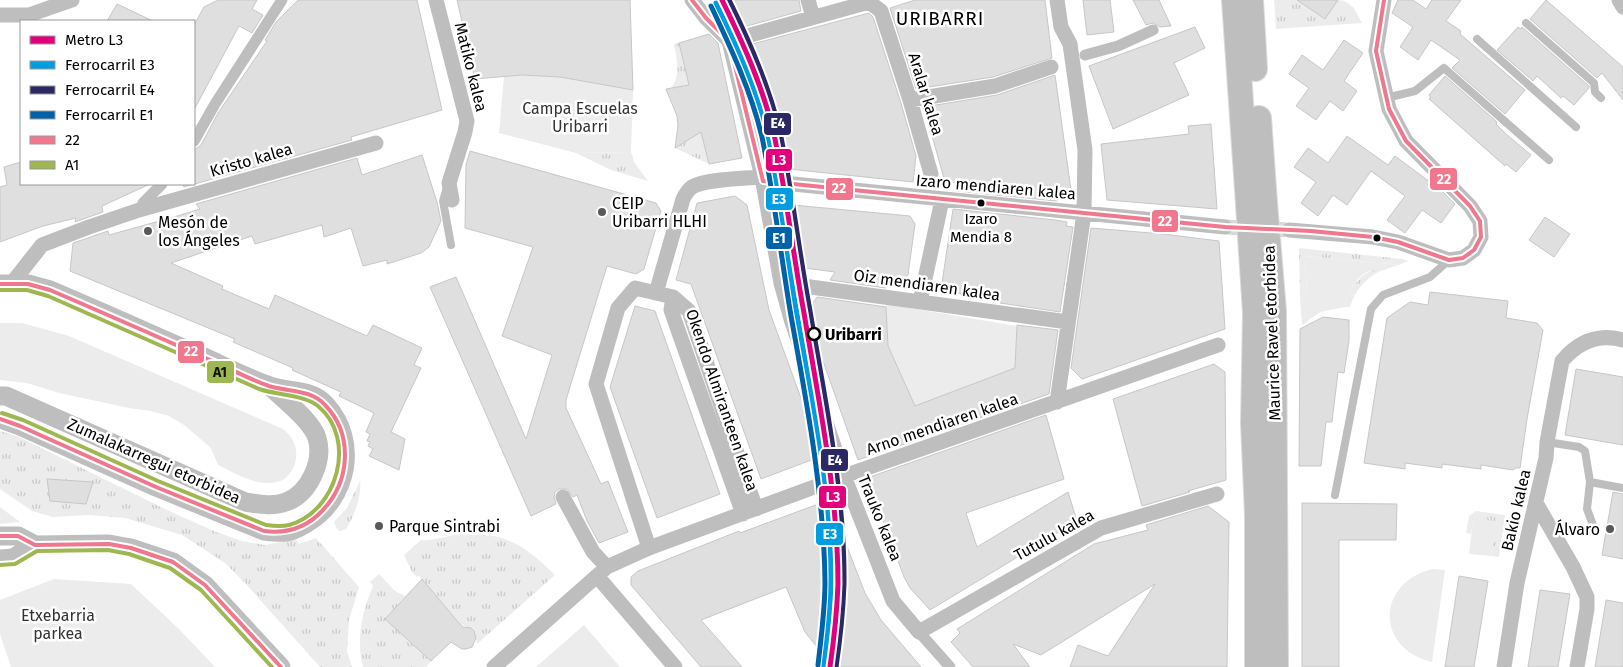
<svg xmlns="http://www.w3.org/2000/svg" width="1623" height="667" font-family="'Fira Sans',sans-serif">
<defs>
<pattern id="grass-tufts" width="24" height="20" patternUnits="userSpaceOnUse" patternTransform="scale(1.25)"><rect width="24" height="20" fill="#ececec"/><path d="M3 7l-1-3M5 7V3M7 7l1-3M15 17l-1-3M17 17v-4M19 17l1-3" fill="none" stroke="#c9c9c9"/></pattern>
</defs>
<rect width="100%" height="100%" fill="#fff"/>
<path fill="url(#grass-tufts)" d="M1274 0H1312L1308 7 1325 19 1338 0C1351 0 1357 13 1362 23L1276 29Z
M679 43 709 164 675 148 685 142 689 136 671 88C681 74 677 61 674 44Z
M631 152 634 162 648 181 611 170 576 153Z
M1299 248 1402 259 1408 261 1399 265 1305 256 1307 293 1300 297Z
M1375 269 1380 271C1365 279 1355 290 1350 307H1345C1347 290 1359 275 1375 269Z
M0 431 17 436 167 510 216 532 242 541 265 545 296 539 299 544 316 538 359 587 349 620 347 651 352 667H320L246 584 225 563 182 535 125 518 89 515 53 517 32 511 0 489Z
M360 481C362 495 354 517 346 529L340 531 336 527 334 522 347 508Z
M0 507 20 522 0 524Z
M1476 511 1505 515 1499 557 1491 556 1495 521 1473 522 1471 534 1466 533 1469 516Z
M461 534C472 535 483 534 493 536 518 540 538 558 555 575L477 644C476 641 476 638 476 635 473 627 463 627 458 622L419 576 417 577 412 572 404 555 421 540C427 542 452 535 461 534Z
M379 574 395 591 405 596 386 619 431 661 426 667H363C356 639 362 612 373 586L370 582Z"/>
<path fill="#ececec" d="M522 75 560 77 633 90 631 152 576 153 499 133 504 76Z
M1305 256 1399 265C1393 266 1386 270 1380 271 1377 271 1375 270 1372 270 1357 274 1347 293 1345 307L1320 312 1302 325 1300 297 1307 293Z
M886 304 1017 326 1015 368 915 406 888 346Z
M0 323H22L69 336 283 429C286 432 291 436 293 441 301 455 294 478 277 482 257 487 235 473 218 465L211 448 184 425 169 416 151 411 129 408 59 393 27 383 0 380Z
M1477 519 1496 521 1491 556 1469 554 1473 521Z
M1433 569 1445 570 1432 662C1375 649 1376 582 1433 569Z
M54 579 131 584 179 629 215 667H11L0 634V600Z
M584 625 620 667H536Z"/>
<path fill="#dfdfdf" stroke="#c7c7c7" d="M218 0H257L252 9 263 15 252 33 239 26 194 110V25L204 7Z
M298 0H417L442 110 351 137 352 140 184 187 182 184H194V150L201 145 218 113 267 41 265 40 276 22Z
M457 0H630L633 90 560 77 522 75 475 79Z
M732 0H799L801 11 740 28Z
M915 0H1045L1052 58 993 77 916 89 890 8Z
M1083 0H1110L1114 32 1087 35Z
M1133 0H1159L1171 26 1160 27 1153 23 1146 25Z
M1297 0H1338L1325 19Z
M1398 0H1413L1426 9 1432 0H1461L1446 21 1461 31 1460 34 1525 90 1505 114 1452 68 1460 60 1431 40 1418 60 1400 47 1413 27 1392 13Z
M1546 0 1623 67V100L1602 73 1597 78 1530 19Z
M117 4 153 21H107Z
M869 13 873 17 901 103 916 156 913 182 788 169 777 160 745 46Z
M1195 27 1205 48 1174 63 1189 95 1113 129 1089 66Z
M1518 27 1521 29 1522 27 1589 86V88L1574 105 1563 96 1561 98 1537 76 1533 81 1497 50Z
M709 34 718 43 742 158 709 164 701 132 675 148 678 125 677 116 666 89 689 85 679 43Z
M1344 40 1363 53 1344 81 1357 91 1343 111 1330 101 1316 120 1296 106 1309 88 1289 74 1302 55 1323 70Z
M1055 75 1071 190 1068 196 1058 195 1057 201 956 191 957 183 945 182 924 107 997 95Z
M1445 76 1497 122 1496 124 1506 134 1531 155 1516 172 1506 164 1505 166 1429 99 1431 98 1429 95Z
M1211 124 1217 209 1107 200 1101 144 1189 134 1188 126Z
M1347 136 1388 165 1395 156 1442 191 1455 204 1441 223 1422 210 1405 233 1387 220 1405 196 1371 171 1347 205 1333 195 1318 216 1301 203 1316 182 1294 167 1308 148 1328 163Z
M470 151 656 203 661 211 644 269 636 274 607 266 566 400V408L601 484 608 481 628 532 599 543 587 521 577 495 573 497 567 489H559L555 492 554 497 556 504 531 516 430 287 456 277 526 439 552 355 502 336 533 247 465 228 466 165Z
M422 155 437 202 441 221 429 247 421 253 387 264V260L363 266 351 228 324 237 322 225 255 244 252 236 171 263 223 286 222 289 269 309 275 295 367 336 373 325 422 348 414 365 421 368 391 432 405 439 399 470 369 456 373 449 368 446 370 442 367 441 370 434 366 432 374 413 339 396 341 392 292 370 293 368 233 342 235 339 70 271 73 243 108 231 109 235 174 217 200 209 196 204 357 158 362 175Z
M21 162V184H150L102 206 103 212 75 222 76 218 43 226 0 242V187L7 185 4 167Z
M735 196 747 205 769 310 822 456 761 479 691 284 676 280 697 203Z
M793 205 910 216 915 224 908 275 901 280 886 278V288L830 280 835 272 804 268 797 263 786 211Z
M953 209 1055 220 1067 222 1066 226 1073 227 1060 312 1000 303V299L948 292 942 283Z
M1545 217 1570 234 1554 257 1529 240Z
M1091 228 1163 234 1219 241 1225 329 1082 379 1071 368Z
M1430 292 1508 301 1506 318 1537 323 1543 330 1527 419 1520 468H1516L1513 470 1481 465V469L1442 464V468L1405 463V469L1364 463 1387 318 1410 302 1428 305Z
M817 297 886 307 888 346 915 406 1015 368 1017 325 1058 330 1049 394 858 460 806 313Z
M635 306 655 311 720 494 657 518 610 387Z
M1323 317 1349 320V341L1344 373 1338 372 1332 422H1326L1321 466H1299L1300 329Z
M1214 364 1225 372 1226 480 1188 491 1190 492 1142 506 1113 399Z
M1576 369 1623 377V445L1565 435Z
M1046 415 1064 479 966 513 977 547 1068 492 1077 521 930 610 910 588 904 577 867 478Z
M47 479 93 482 86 504 50 501Z
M1613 492 1623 494V559L1602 555Z
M829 500 865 593 881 620 921 667H833L805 632 786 587 701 620 742 667H701L631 585V577L638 571 739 531 740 533Z
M1302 503 1397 504 1396 540H1339V667H1302Z
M1208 506 1229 522 1227 667H1070L1078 645 1108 656 1155 584 1041 655 1013 644 1030 667H973L951 642 960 633 957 629 1094 544 1148 530 1146 525Z
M1459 576 1488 581 1474 667H1445Z
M422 579 458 622 463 627 471 628 474 631 476 638 472 647 466 649H462L451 642 431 661 385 619Z
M1540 590 1570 594 1558 667H1528Z
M1606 600 1623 603V667H1595Z"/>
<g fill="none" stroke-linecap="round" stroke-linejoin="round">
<path stroke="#d9d9d9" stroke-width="15" stroke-dasharray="15 8" stroke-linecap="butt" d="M1225 227 1289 230"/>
<g stroke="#dbdbdb" stroke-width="26">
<path id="primary" d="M1234 0 1248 204
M1251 0 1255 69
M1259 118 1265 203
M1269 251 1274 311 1276 667
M1251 252 1255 313 1253 423 1257 515V667"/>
</g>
<path stroke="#bebebe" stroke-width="8" d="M1526 23 1594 83 1595 92 1601 98
M1477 39 1576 127
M1386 98 1415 91 1444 68 1549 160
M447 187 443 201 451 245
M1547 442 1579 447 1585 451 1590 482 1587 509 1593 525
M1590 482 1623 488
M1335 495 1371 309 1383 295 1430 277 1449 260"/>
<path stroke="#bebebe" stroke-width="11" d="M1085 55 1118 46 1153 30
M194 141 215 104 282 0
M143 203 162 184
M919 632 950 667"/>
<path stroke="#bebebe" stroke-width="15" d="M436 0 467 121 465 132 449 183 452 200
M692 0 706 18 729 41 762 177 781 283 791 319 844 476 893 601 919 632 1101 528 1217 494
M808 0 813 17
M1619 0 1623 7
M0 15H29L72 0
M729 41 869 2 881 11 910 100 931 174
M910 100 995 86 1051 67
M763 181 1225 227
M1289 230 1373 237 1398 242 1449 260 1463 258 1474 250 1481 237 1480 221 1470 206 1406 141 1389 109 1376 51 1384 0
M12 283 42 245 89 227 139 210 376 143
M781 283 1068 322
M656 293 683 199C685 195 688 190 692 187 705 179 746 178 762 177
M673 297 671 310 743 514
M920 302 942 200
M1057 402 1084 213 1085 150 1070 44 1061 27 1057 0
M563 497 593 552 607 567
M1536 503 1573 567 1587 597V609L1577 667
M649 548 596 384 618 308 635 288 673 297 689 311 756 509
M597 576 675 667
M494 667 607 567 649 548 844 476 1218 345
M1504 667 1517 583 1546 458 1547 442 1562 361C1578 342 1598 333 1623 340"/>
<path stroke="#bebebe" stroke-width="19" d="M0 284H28L50 290C102 312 153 335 204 357 226 367 247 378 270 386 290 393 311 388 326 405 359 441 348 499 307 523 300 527 294 531 286 532 279 533 271 532 264 531L156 487 20 426 0 419
M0 396H6L245 502C258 504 273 507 286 502 309 494 324 461 317 438 312 421 284 400 271 387
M0 536H18L35 545
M0 559 13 558 35 545 109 544 131 548 173 562 205 585 281 667"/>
<use href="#primary" stroke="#bebebe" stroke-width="24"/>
<g stroke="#dbdbdb" stroke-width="26" stroke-linecap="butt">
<path id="primary-bridge" d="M1265 203 1269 251
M1248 204 1251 252"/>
</g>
<use href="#primary-bridge" stroke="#bebebe" stroke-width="24"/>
<g stroke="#fff" stroke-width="8">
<path id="bus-1" d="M692 0 706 18 729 41 763 181 1225 227 1311 231 1373 237 1398 242 1449 260 1463 258 1474 250 1481 237 1480 221 1470 206 1406 141 1389 109 1376 51 1384 0
M0 284H28L50 290C101 312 152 334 203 357 225 366 246 378 269 386 288 392 311 389 325 405 354 435 350 482 322 511 306 528 287 534 264 531L156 487 20 426 0 419
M0 536H18L35 545 109 544 131 548 173 562 205 585 281 667"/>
</g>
<g stroke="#fff" stroke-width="8">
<path id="bus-2" d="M0 290H27L48 296 259 389C276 395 305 395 318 406 358 439 337 512 289 525 281 527 273 526 266 525L158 481 23 420 2 413
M0 565 15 564 37 551 108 550 129 554 170 568 201 590 272 667"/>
</g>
<use href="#bus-1" stroke="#f1778f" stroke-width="4"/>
<use href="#bus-2" stroke="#9fb751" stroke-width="4"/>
<g stroke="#fff" stroke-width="9">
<path id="rail-1" d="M716 3C737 45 757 89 768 135 780 194 787 255 797 314 813 403 832 493 831 583 831 611 827 639 824 666"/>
</g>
<g stroke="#fff" stroke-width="9">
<path id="rail-2" d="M729 0C750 42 769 86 780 132 792 191 799 252 810 311 825 401 845 493 844 584 843 612 840 640 836 667"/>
</g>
<g stroke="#fff" stroke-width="9">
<path id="rail-3" d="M711 6C731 48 751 91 762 137 774 196 781 256 791 316 807 404 824 493 825 582 825 610 821 638 818 665"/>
</g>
<use href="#rail-1" stroke="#009de0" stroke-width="5"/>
<use href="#rail-2" stroke="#2b2963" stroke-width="5"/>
<use href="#rail-3" stroke="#0063a9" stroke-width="5"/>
<g stroke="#fff" stroke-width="9">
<path id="metro-1" d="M722 0C743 43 763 87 774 134 786 193 793 254 804 313 819 403 838 493 838 584 837 612 834 639 830 667"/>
</g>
<use href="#metro-1" stroke="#e3007d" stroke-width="5"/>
</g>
<g fill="#000" stroke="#fff" stroke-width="2">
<circle cx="981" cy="203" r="4.5"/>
<circle cx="1377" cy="238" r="4.5"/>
</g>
<g fill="#595959" stroke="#fff" stroke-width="2">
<circle cx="602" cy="212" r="5"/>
<circle cx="148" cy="231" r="5"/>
<circle cx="379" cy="526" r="5"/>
<circle cx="1610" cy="529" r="5"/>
</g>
<circle fill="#fff" stroke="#000" stroke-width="2.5" cx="814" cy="334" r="6"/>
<g text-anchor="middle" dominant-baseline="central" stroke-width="5" stroke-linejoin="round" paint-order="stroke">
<g font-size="15" fill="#000" stroke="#fff">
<text x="981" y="219">Izaro<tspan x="981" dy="18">Mendia 8</tspan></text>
</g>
<g font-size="16" fill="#000" stroke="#fff">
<text transform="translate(471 67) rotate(76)">Matiko kalea</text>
<text transform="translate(926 94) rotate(73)">Aralar kalea</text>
<text transform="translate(251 160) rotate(-16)">Kristo kalea</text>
<text transform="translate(996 187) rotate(5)">Izaro mendiaren kalea</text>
<text transform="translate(927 285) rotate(8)">Oiz mendiaren kalea</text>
<text transform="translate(1272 333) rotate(-92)">Maurice Ravel etorbidea</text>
<text transform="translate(722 400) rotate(71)">Okendo Almiranteen kalea</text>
<text transform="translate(942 424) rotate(-19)">Arno mendiaren kalea</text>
<text transform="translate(154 461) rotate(24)">Zumalakarregui etorbidea</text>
<text transform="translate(1516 510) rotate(-77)">Bakio kalea</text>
<text transform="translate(880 518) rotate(68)">Trauko kalea</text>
<text transform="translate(1054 535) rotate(-29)">Tutulu kalea</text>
</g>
<g font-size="16" fill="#333" stroke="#fff">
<text x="580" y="108">Campa Escuelas<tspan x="580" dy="18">Uribarri</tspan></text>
<text x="58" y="615">Etxebarria<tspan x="58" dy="18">parkea</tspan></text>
</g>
<g font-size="16" fill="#000" stroke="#fff" text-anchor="start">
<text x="612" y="203">CEIP<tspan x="612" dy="18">Uribarri HLHI</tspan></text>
<text x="158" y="222">Mesón de<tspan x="158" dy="18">los Ángeles</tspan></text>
<text x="389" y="526">Parque Sintrabi</text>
<text x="1600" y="529" text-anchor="end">Álvaro</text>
</g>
<g font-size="16" font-weight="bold" fill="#000" stroke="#fff" text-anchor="start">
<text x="825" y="334">Uribarri</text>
</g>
<g font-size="19" letter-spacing="1" fill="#000" stroke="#fff">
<text x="940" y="18">URIBARRI</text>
</g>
</g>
<g stroke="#fff" stroke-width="2">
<rect x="763" y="112" width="29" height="24" rx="5" fill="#2b2963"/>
<rect x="765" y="148" width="28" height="24" rx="5" fill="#e3007d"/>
<rect x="1429" y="167" width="29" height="24" rx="5" fill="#f1778f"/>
<rect x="825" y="177" width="29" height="24" rx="5" fill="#f1778f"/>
<rect x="765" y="187" width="29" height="24" rx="5" fill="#009de0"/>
<rect x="1151" y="209" width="28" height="24" rx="5" fill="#f1778f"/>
<rect x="765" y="226" width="28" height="24" rx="5" fill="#0063a9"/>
<rect x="177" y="340" width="28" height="24" rx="5" fill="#f1778f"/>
<rect x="206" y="360" width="29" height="24" rx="5" fill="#9fb751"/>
<rect x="820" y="448" width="29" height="24" rx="5" fill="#2b2963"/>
<rect x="818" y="485" width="29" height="24" rx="5" fill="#e3007d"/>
<rect x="815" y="522" width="29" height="24" rx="5" fill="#009de0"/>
</g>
<g font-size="14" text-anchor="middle" font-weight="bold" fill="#fff">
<text x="778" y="128">E4</text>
<text x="779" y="165">L3</text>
<text x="1444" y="184">22</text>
<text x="839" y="193">22</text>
<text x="779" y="204">E3</text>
<text x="1165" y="226">22</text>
<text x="779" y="243">E1</text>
<text x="191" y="356">22</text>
<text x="835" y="465">E4</text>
<text x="833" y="502">L3</text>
<text x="830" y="539">E3</text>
</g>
<g font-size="14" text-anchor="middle" font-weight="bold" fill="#111">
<text x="220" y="377">A1</text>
</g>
<rect x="20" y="20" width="175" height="165" fill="#ffffff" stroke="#999999"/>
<rect x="30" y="36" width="25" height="8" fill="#e3007d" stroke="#999999"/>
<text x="65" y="45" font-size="15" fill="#000000">Metro L3</text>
<rect x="30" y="61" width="25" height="8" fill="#009de0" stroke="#999999"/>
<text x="65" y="70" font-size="15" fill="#000000">Ferrocarril E3</text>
<rect x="30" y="86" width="25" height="8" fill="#2b2963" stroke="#999999"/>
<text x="65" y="95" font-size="15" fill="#000000">Ferrocarril E4</text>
<rect x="30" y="111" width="25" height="8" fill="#0063a9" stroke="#999999"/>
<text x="65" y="120" font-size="15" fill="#000000">Ferrocarril E1</text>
<rect x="30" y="136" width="25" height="8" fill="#f1778f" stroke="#999999"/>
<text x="65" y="145" font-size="15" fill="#000000">22</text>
<rect x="30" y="161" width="25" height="8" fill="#9fb751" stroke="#999999"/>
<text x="65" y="170" font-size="15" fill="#000000">A1</text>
</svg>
